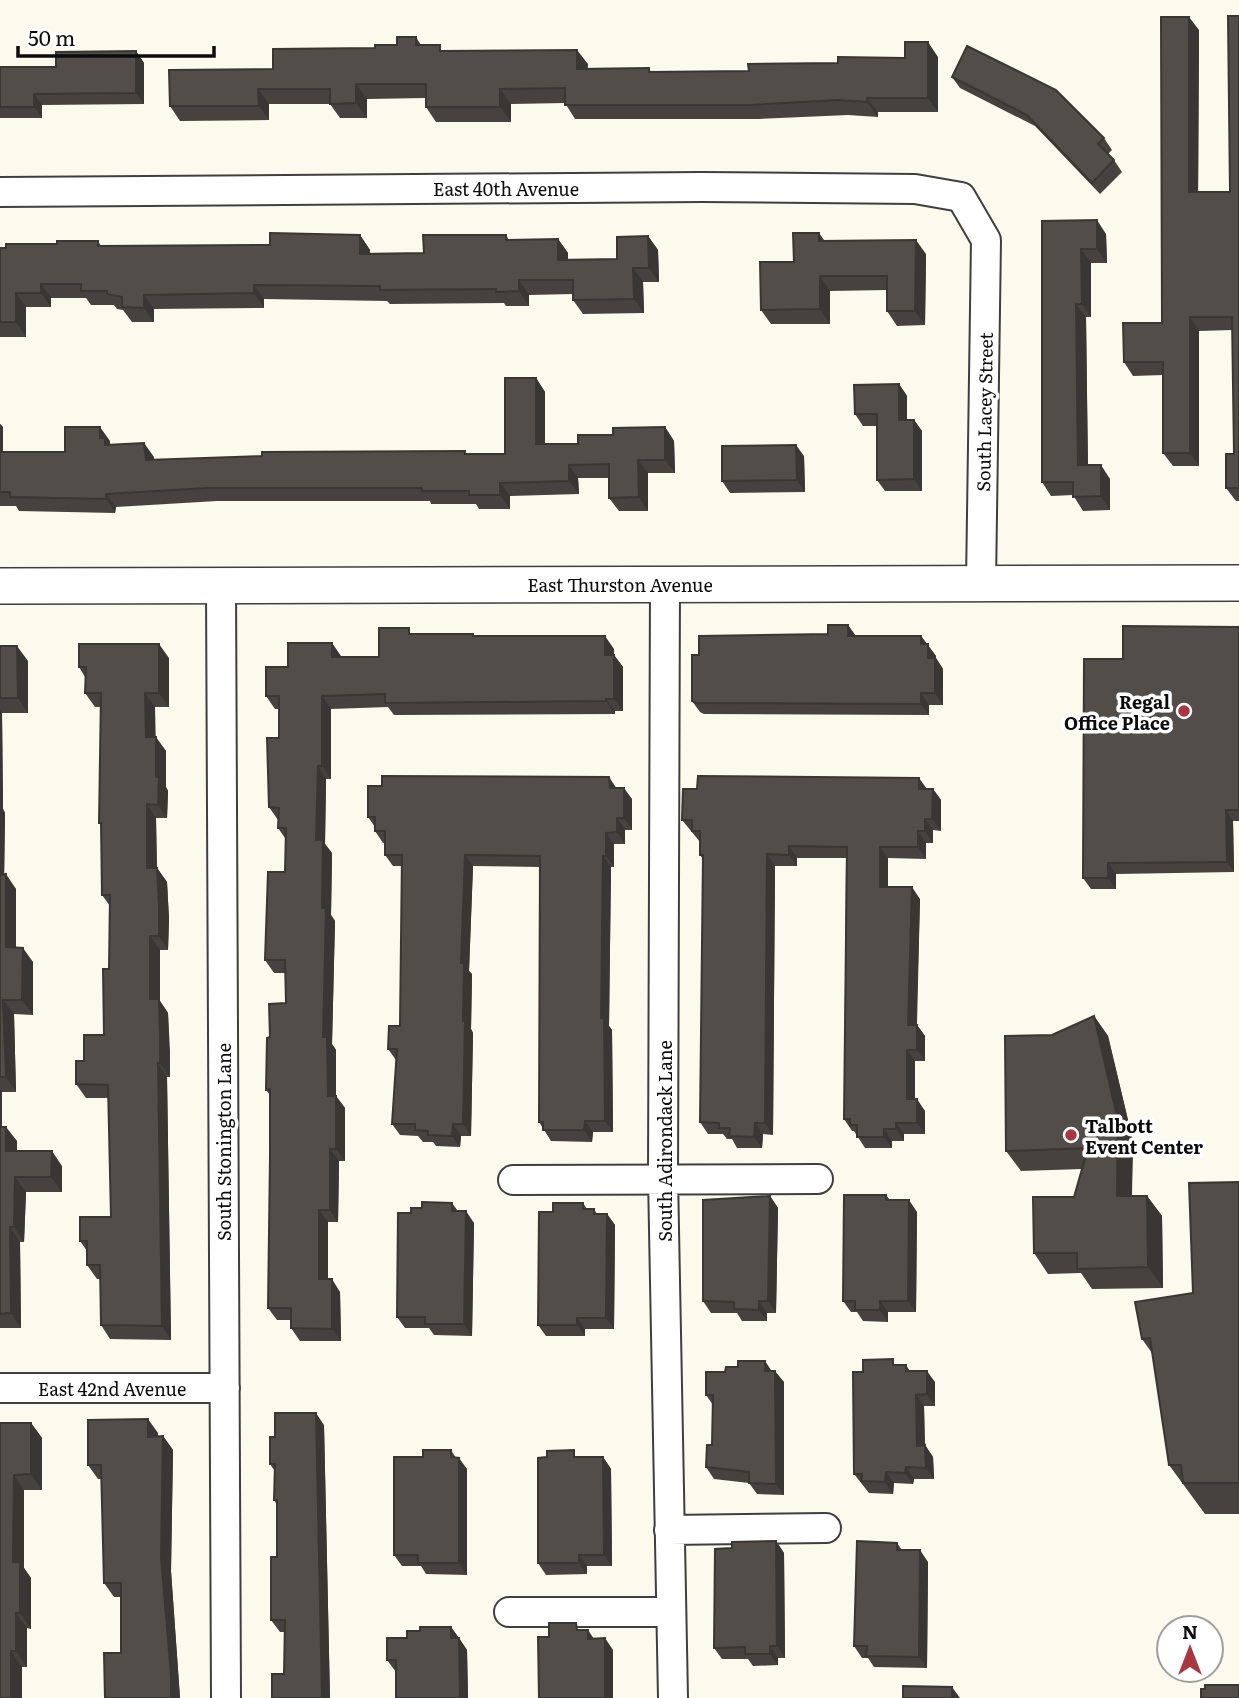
<svg xmlns="http://www.w3.org/2000/svg" width="1239" height="1698" font-family="Literata,serif">
<rect width="100%" height="100%" fill="#fcf9ed"/>
<g fill="none" stroke-linecap="round" stroke-linejoin="round">
<g stroke="#3f3f3f" stroke-width="32">
<path id="minor" d="M0 192 702 187 915 189 961 197 986 240 981 583
M665 584 663 1177 673 1698
M221 586 226 1698
M513 1180 818 1179
M0 1388H225
M669 1530 826 1528
M509 1612H671"/>
</g>
<g stroke="#3f3f3f" stroke-width="38">
<path id="tertiary" d="M0 586 1239 583"/>
</g>
<use href="#minor" stroke="#fff" stroke-width="28"/>
<use href="#tertiary" stroke="#fff" stroke-width="35"/>
</g>
<path fill="#47423f" d="M1239 16V501H1236L1226 488 1234 454 1232 330 1199 331V466H1173L1163 453V375L1133 376 1124 362 1162 323 1199 30 1198 192H1230Z
M0 32V67H56L136 51 144 63V104L42 105V118H0Z
M416 37 421 45 445 51 588 64 587 69 649 68 651 72 749 71 905 58 938 57V112H878V117L848 115 759 119H575L565 103 511 104V122H436L426 107V98L367 99V118H340L330 104H269V120L180 121 170 106 273 69 375 48 397 45Z
M952 77 1104 138 1112 150 1108 154 1114 160 1122 172 1100 194 1035 126 960 88Z
M1042 221 1106 234 1107 263H1091V317H1086L1088 465 1110 479V510L1083 511 1073 495 1051 496 1042 482Z
M360 235 370 250V254L424 253 506 235 509 240 558 239 568 253V260L617 259 648 236 658 250 659 282H643L644 313 583 314 573 300V294L529 295V306H506L504 303 390 304 387 301 264 299V308L154 309V322H132L123 310 117 309 114 305H91L86 298H51V307H26V337H0V248L98 241 101 246 270 245Z
M825 241 926 254 925 325 897 326 887 311V290L830 291V324H771L761 310 794 262Z
M536 378 545 392V444H578L613 435 665 427 674 441 675 473H648V511H619L609 498V478H578L579 494 510 496V509H479L476 504H431L430 501H217L116 507 115 513 19 511 16 506H0V424L3 427V452H65L110 441V445L154 457V460L465 451 467 454H505Z
M899 384 907 396V420H914L922 431V491H885L877 480V426H863L855 414Z
M804 456 805 492 730 493 722 481Z
M848 625 856 636H921L936 656V658L943 669V705H929V715L704 714 700 712 692 701 699 655 828 634Z
M1239 627V821H1233L1234 872 1116 874V889H1091L1083 878 1123 659Z
M412 634 474 636 614 649V655L623 667V711H615V714L394 715 388 707 331 709V779H326L325 844 332 853 331 915 335 921 332 1044 336 1050V1096L345 1108V1161H339L338 1222H328V1279L340 1292 341 1341H300L291 1328V1320H277L268 1308 270 1157V1095L266 1090 270 1037 286 1003V973H274L265 960 285 872V838L278 828V820L269 807 279 738V709H275L266 696 288 667 332 643 341 657H379Z
M0 646 28 661V713H2L3 809 5 813 4 875 16 889V947L33 962V1015L14 1014 16 1092H2V1127L17 1141V1151L62 1166V1192H26L24 1242H20L21 1328H0Z
M169 658V707H155V737L166 751V787L168 791 167 818H156L157 868 167 882 169 919 168 950H160V1001L168 1013 170 1050V1077H167L171 1340 110 1339 101 1325 100 1279H97L87 1265V1251L80 1241 111 1217 109 1098H86L76 1084 84 1061 104 1035 109 969 110 906 102 895V827L99 823 101 707H95L85 693V677L79 667Z
M617 788 632 799V830H625V844H614V867H611L609 1026 612 1030 613 1132H593L592 1142 551 1141 539 1122 540 867 473 866 469 971 472 974 471 1029 473 1033 471 1136H461L460 1147 436 1146 433 1142H423L418 1136 400 1135 392 1124 396 1060 388 1049 400 1026 402 866H393L385 855V843H383L375 831V827L368 817Z
M927 789H933L941 800V831L933 830V843H926V859L888 858V887L920 899 917 1025 925 1036V1061H915V1099L925 1111V1134H904V1141H892V1148H865L854 1131H852L844 1119 846 858H797V866H775L773 1135 763 1134 762 1148H737L732 1139H727L723 1134H708L700 1122 703 859 700 855V842L682 820Z
M1094 1016 1108 1036 1133 1141 1132 1196H1147L1162 1216 1163 1288 1092 1289 1081 1273 1048 1274 1034 1253 1074 1197 1082 1169 1021 1171 1006 1151 1052 1035Z
M1239 1182V1514H1205L1169 1465 1152 1353 1142 1339 1193 1293Z
M886 1195 890 1200 917 1212 916 1312H888V1322L863 1321 857 1312H851L843 1301Z
M770 1196 778 1208 776 1313H767V1321H742L737 1313H711L703 1301Z
M583 1203 587 1209H594L597 1214H607L615 1225 614 1329H585V1336H546L538 1325 553 1212Z
M458 1211 474 1223 472 1336 434 1335 429 1328H405L397 1317Z
M898 1365H906L910 1371 935 1382V1406H924L925 1445 933 1457 934 1479H914L913 1484 894 1483 893 1494 869 1493 854 1474 863 1372Z
M771 1371 784 1382V1495L757 1494 749 1483 714 1479 706 1467 712 1445 713 1405 706 1395 725 1372Z
M0 1423H31L42 1438V1490H24V1568L31 1578V1629L27 1628V1667H22V1698H0Z
M324 1425 330 1698H272L284 1674 285 1632H280L271 1620 277 1557V1505L274 1500V1470L270 1464 275 1437Z
M158 1433V1436H163L173 1450 171 1571 180 1698 121 1653V1597H114L104 1583 102 1479H98L88 1465Z
M451 1450 456 1458 467 1469V1575L426 1574 421 1566H402L394 1555 423 1457Z
M579 1457H603L611 1469 612 1566H587V1574L546 1575 538 1563Z
M776 1541 784 1553 785 1658H778V1665L753 1666 748 1659H722L714 1648 732 1548Z
M897 1543 902 1550 928 1562 927 1668 874 1667 868 1658H862L854 1646Z
M451 1627 467 1650 468 1698H396V1672L387 1660 407 1638 420 1631Z"/>
<path fill="#3a3633" d="M1189 17 1199 30 1198 205 1189 192Z
M928 42 938 57V112L928 98Z
M577 50 588 64 587 83 577 69Z
M136 51 144 63V104L136 93Z
M356 84 367 99V118L356 103Z
M258 89 269 104V120L259 106Z
M500 89 511 104V122L500 107Z
M34 94 42 105V118L34 107Z
M867 98 878 112V117L867 102Z
M1097 220 1106 234 1107 263 1097 249Z
M819 233 829 247 819 241Z
M360 235 370 250V268L360 254Z
M648 236 658 250 659 282 649 268Z
M558 239 568 253V274L558 260Z
M916 240 926 254 925 325 915 311Z
M1081 249 1091 263V317L1082 304Z
M633 268 643 282 644 313 634 299Z
M820 276 830 291V324L820 309Z
M519 280 529 295V306L519 291Z
M41 284 51 298V307L41 293Z
M254 285 264 299V308L254 293Z
M16 293 26 307V337L16 322Z
M144 295 154 309V322L144 308Z
M1076 304 1086 317 1088 479 1078 465Z
M1190 317 1199 331V466L1190 453Z
M536 378 545 392V458L536 444Z
M899 384 907 396V431L899 420Z
M914 420 922 431V491L914 479Z
M0 424 3 427V457L0 454Z
M100 427 110 441V445L115 458 100 438Z
M665 427 674 441 675 473 665 460Z
M144 443 154 457 155 473 146 460Z
M796 445 804 456 805 492 797 480Z
M638 460 648 473V511L639 497Z
M569 465 578 478 579 494 569 481Z
M1101 465 1110 479V510L1101 496Z
M500 483 510 496V509L500 495Z
M106 494 116 507 115 513 106 499Z
M848 625 856 637 848 636Z
M605 636 614 649V667L605 655Z
M921 636 936 656V658L943 669V705L935 693 928 658 921 644Z
M332 643 341 656V670L332 657Z
M159 644 169 658V707L159 693Z
M17 646 28 661V713L18 698Z
M614 655 623 667V711L614 699Z
M145 693 155 707 156 751 146 737Z
M921 693 929 705V715L921 704Z
M322 696 331 709V779L322 766Z
M606 699 615 711V714L606 701Z
M0 710 2 713 3 809 5 813 4 889 0 884Z
M156 737 166 751V787L168 791 167 818 158 805 156 777Z
M318 766 326 779 325 844 332 853 331 915 335 921 332 1044 336 1050V1104V1096L345 1108V1161L336 1149 328 1096 323 1037 322 908 316 840Z
M609 777 617 789 610 788Z
M919 778 927 789H919Z
M624 788 632 799V830L624 818Z
M933 789 941 800V831L932 819Z
M147 804 156 818 157 882 147 868Z
M1226 810 1233 821 1234 872 1227 862Z
M617 818 625 830V844L617 832Z
M925 819 933 830V843L925 831Z
M918 831 926 843V859L918 847Z
M606 833 614 844V867L606 856Z
M789 846 797 858V866L789 855Z
M880 847 888 858V898L880 887Z
M767 854 775 866 773 1135 765 1123Z
M465 855 473 866 469 971 472 974 471 1029 473 1033 471 1136 463 1124V1021L461 963Z
M603 856 611 867 609 1026 612 1030 613 1132 605 1121 601 1018Z
M1108 863 1116 874V889L1108 878Z
M157 868 167 882 169 919 168 950 159 936Z
M6 874 16 889V962L6 947Z
M912 887 920 899 916 1036 908 1025Z
M150 936 160 950V1001L168 1013 170 1077 160 1063 150 999Z
M23 948 33 962V1015L22 1000Z
M3 1000 14 1014 16 1092 6 1077Z
M1094 1016 1108 1036 1133 1141 1131 1216 1117 1196Z
M917 1025 925 1036V1061L917 1050Z
M907 1050 915 1061V1111L907 1099Z
M158 1063 167 1077 171 1340 162 1326Z
M0 1089 2 1092V1141L0 1139Z
M917 1099 925 1111V1134L917 1123Z
M585 1121 593 1132 592 1142 584 1130Z
M755 1123 763 1134 762 1148 754 1137Z
M896 1123 904 1134V1141L896 1129Z
M453 1124 461 1136 460 1147 452 1136Z
M6 1127 17 1141V1165L6 1151Z
M884 1129 892 1141V1148L884 1137Z
M330 1149 339 1161 338 1222 330 1210Z
M52 1151 62 1166V1192L51 1177Z
M15 1177 26 1192 24 1242 14 1227Z
M770 1196 778 1208 776 1313 768 1301Z
M1147 1196 1162 1216 1163 1288 1148 1267Z
M909 1200 917 1212 916 1312 908 1301Z
M452 1203 460 1214 452 1211Z
M319 1210 328 1222V1292L319 1279Z
M466 1211 474 1223 472 1336 464 1324Z
M607 1214 615 1225 614 1329 606 1318Z
M10 1227 20 1242 21 1328 11 1313Z
M332 1279 340 1292 341 1341 332 1329Z
M759 1301 767 1313V1321L759 1310Z
M880 1301 888 1312V1322L880 1310Z
M577 1318 585 1329V1336L577 1325Z
M765 1361 773 1373 765 1371Z
M775 1371 784 1382V1495L776 1484Z
M927 1371 935 1382V1406L927 1394Z
M916 1395 924 1406 925 1457 917 1446Z
M316 1413 324 1425 330 1698H322Z
M148 1419 158 1433V1451L148 1437Z
M31 1423 42 1438V1490L31 1474Z
M163 1436 173 1450 171 1571 180 1698H171L161 1557Z
M925 1445 933 1457 934 1479 926 1468Z
M603 1457 611 1469 612 1566 604 1555Z
M459 1458 467 1469V1575L459 1563Z
M906 1467 914 1479 913 1484 905 1473Z
M886 1472 894 1483 893 1494 885 1482Z
M14 1475 24 1490V1568L31 1578V1629L20 1613 13 1562Z
M776 1541 784 1553 785 1658 777 1646Z
M920 1550 928 1562 927 1668 919 1657Z
M579 1555 587 1566V1574L579 1563Z
M16 1613 27 1628V1667L16 1651Z
M451 1627 459 1638H451Z
M588 1630 596 1642 588 1639Z
M459 1638 467 1650 468 1698H460Z
M605 1638 613 1650V1698H605Z
M770 1646 778 1658V1665L770 1654Z
M11 1651 22 1667V1698H11Z
M952 1687 960 1698H952Z"/>
<path fill="#534d49" stroke="#3a3633" stroke-width="2" d="M1228 16H1239V488H1226V454H1234L1232 317H1190V453H1163V362H1124L1123 323H1162L1161 17H1189V192H1230Z
M397 37H416V45H440V51L577 50V69L649 68V72L749 71 748 64 838 63V57L905 58V42H928V98H867V102L838 100 749 105H565V88L500 89V107H426V84H356V103L330 104V89H258L259 106H170L169 70 273 69V49L375 48V45H397Z
M967 46 1056 90 1104 138 1098 144 1114 160 1092 183 1027 115 952 77Z
M136 51V93L34 94V107H0V67H56V52Z
M1097 220V249H1081L1082 304H1076L1078 465H1101V496L1073 497V482H1042V221Z
M270 233 360 235V254L424 253 423 235H506V240L558 239V260L617 259V237L648 236 649 268H633L634 299 573 300V280H519V291L496 292V289L380 290V286L254 285V293L144 295V308L122 307V297L107 294V291H81V284H41V293H16V322H0V248H6V244H57V241H98V246L270 245Z
M793 233H819V241L916 240 915 311H887V276H820V309L761 310 760 262H794Z
M505 378H536V444H578V435H613V428L665 427V460H638L639 497 609 498V464L569 465V481L500 483V495H469V491H422V488H208L106 494V499L10 497V492H0V452H65V427H100V438H105V445L144 443 146 460 262 456V452L465 451V454H505Z
M899 384V420H914V479L877 480V414H855L854 385Z
M796 445 797 480 722 481V446Z
M828 625H848V636H921V644H928V658H935V693H921V704L696 703 692 701V655H699V636L828 634Z
M1123 626 1239 627V810H1226L1227 862 1108 863V878H1083L1084 659H1123Z
M379 628H409V634H473V636H605V655H614V699H606V701L385 703V694L322 696V766H318L316 840H323L322 908H326L323 1037H327L328 1096H336V1149H330V1210H319V1279H332V1329L291 1328V1308H268L270 1157V1089L266 1090 267 1038 270 1037 269 1004 286 1003 285 960H265L268 872H285L286 828H278L279 808 269 807 267 738H279V696H266V667H288V643H332V657H379Z
M79 644H159V693H145L146 737H156V777H159L158 805 147 804V868H157L159 905V936H150V999H159L160 1036V1063H158L162 1326 101 1325 100 1265H87V1241H80V1217H111L108 1085 76 1084V1061H84V1035H104L103 969H109L110 895H102L101 823H99L101 693H85L86 667H79Z
M0 646H17L18 698H0Z
M382 776 609 777 610 788H624V818H617V832L606 833V856H603L601 1018H604L605 1121H585L584 1130H543V1122H539L540 856 465 855 461 963H464L463 1021H465L463 1124H453L452 1136 428 1135V1131L415 1130V1124H392L397 1049H388L389 1026H400L402 855H385V831H375V817H368V786H382Z
M698 776 919 778V789H933L932 819H925V831H918V847H880V887H912L908 1025H917V1050H907V1099H917V1123H896V1129H884V1137H857V1125H850V1119H844L847 847 789 846V855L767 854 765 1123H755L754 1137 729 1136 730 1128H719V1123L700 1122 703 855H700V831H692V820H682L683 789H697Z
M6 874V947L23 948 22 1000H3L6 1077H0V875Z
M1094 1016 1118 1121 1117 1196H1147L1148 1267 1077 1269V1253H1034L1033 1197H1074L1088 1148 1006 1151 1005 1036 1052 1035Z
M0 1127H6V1151H52L51 1177H15L14 1227H10L11 1313 0 1314Z
M1239 1182V1483H1183L1181 1465H1169L1150 1338 1142 1339 1135 1302 1193 1293 1189 1183Z
M844 1195H886V1200H909L908 1301H880V1310H855V1301H843Z
M770 1196 768 1301H759V1310L734 1309V1302L703 1301V1200Z
M422 1202 452 1203V1211H466L464 1324H425V1317H397L398 1213H411V1208H422Z
M553 1203H583V1209H594V1214H607L606 1318H577V1325H538L539 1212H553Z
M893 1359V1365H906V1371H927V1394L916 1395 917 1446 925 1445 926 1468 906 1467 905 1473 886 1472 885 1482 861 1481 862 1474H854L853 1372H863V1360Z
M738 1361H765V1371H775L776 1484 749 1483V1472L706 1467 707 1445H712L713 1395H706V1372H725L726 1367H738Z
M275 1413H316L322 1698H272V1674H284L285 1620H271V1557H277V1500H274L275 1464H270V1437H275Z
M148 1419V1437L163 1436 161 1557 171 1675V1698H105L104 1653H121V1583H104L101 1465H88V1420Z
M0 1423H31V1474L14 1475 13 1562H20V1613H16V1651H11V1698H0Z
M423 1450H451V1457L459 1458V1563H418V1555H394V1457H423Z
M574 1450V1457H603L604 1555H579V1563H538V1458L547 1457V1451Z
M776 1541 777 1646H770V1654H745V1647L714 1648 715 1549 732 1548V1542Z
M857 1541 897 1543V1550H920L919 1657 866 1656 867 1646H854Z
M549 1623H576L577 1630H588V1639L605 1638V1698H539L538 1637H549Z
M420 1627H451V1638H459L460 1698H396V1660H387V1638H407V1631H420Z
M1205 1685H1239V1698H1201V1689H1205Z
M903 1686 952 1687V1698H903Z"/>
<g fill="#a83741" stroke="#fff" stroke-width="2.5">
<circle cx="1184" cy="711" r="7"/>
<circle cx="1071" cy="1135" r="7"/>
</g>
<g text-anchor="middle" dominant-baseline="central" stroke-width="7" stroke-linejoin="round" paint-order="stroke">
<g font-size="18" fill="#0c0c0c" stroke="#fff">
<text x="506" y="188">East 40th Avenue</text>
<text transform="translate(984 412) rotate(-89)">South Lacey Street</text>
<text x="620" y="584">East Thurston Avenue</text>
<text transform="translate(664 1141) rotate(-90)">South Adirondack Lane</text>
<text transform="translate(223 1142) rotate(-90)">South Stonington Lane</text>
<text x="112" y="1388">East 42nd Avenue</text>
</g>
<g font-size="18" font-weight="bold" fill="#0c0c0c" stroke="#fff" text-anchor="end">
<text x="1170" y="701">Regal<tspan x="1170" dy="21">Office Place</tspan></text>
<text x="1085" y="1125" text-anchor="start">Talbott<tspan x="1085" dy="21">Event Center</tspan></text>
</g>
</g>
<g transform="translate(1190 1649)"><circle r="33" fill="#ffffff" stroke="#9e9e9e" stroke-width="2"/>
<path d="M0-5L12 26L0 18L-12 26Z" fill="#a83741"/>
<text y="-10" font-size="19" font-weight="bold" text-anchor="middle" fill="#0c0c0c">N</text>
</g>
<path d="M18 46v10h196v-10" fill="none" stroke="#0c0c0c" stroke-width="3.5"/>
<text x="28" y="46" font-size="21" fill="#0c0c0c" stroke="#ffffff" stroke-width="5" paint-order="stroke">50 m</text>
</svg>
